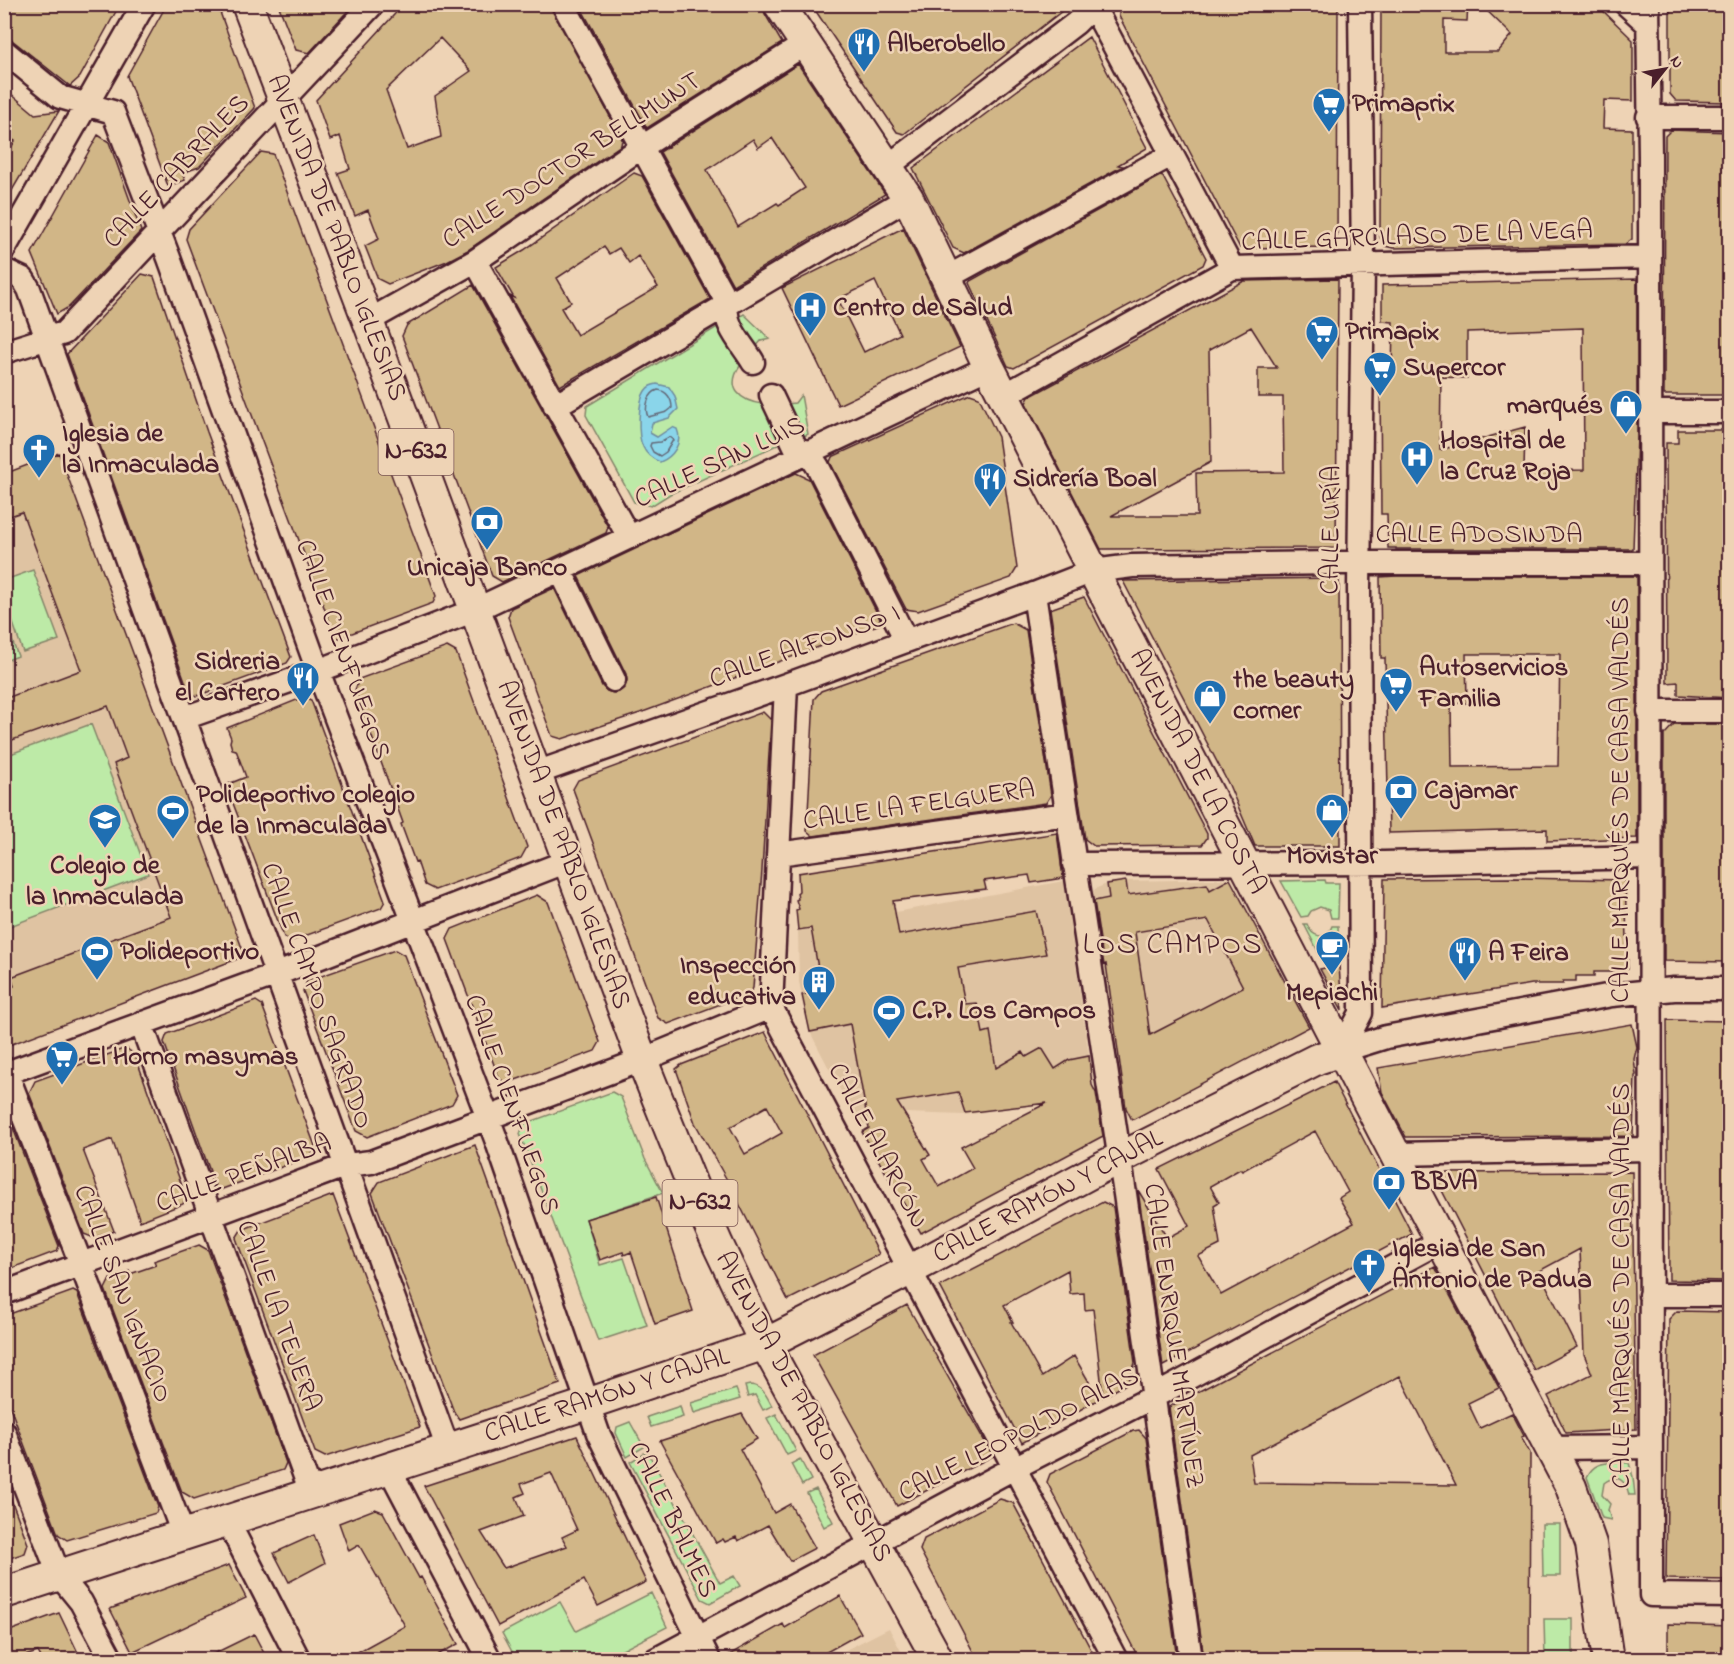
<svg xmlns="http://www.w3.org/2000/svg" width="1734" height="1664" font-family="'Indie Flower',sans-serif">
<rect width="100%" height="100%" fill="#eed3b5"/>
<filter id="ink" filterUnits="userSpaceOnUse"><feTurbulence type="fractalNoise" baseFrequency=".0167" numOctaves="2"/><feDisplacementMap in="SourceGraphic" scale="12" xChannelSelector="R" yChannelSelector="G"/><feConvolveMatrix kernelMatrix="1 2 1 2 8 2 1 2 1" color-interpolation-filters="sRGB"/></filter>
<g filter="url(#ink)">
<path fill="#dfc3a2" d="M59 453 245 956 5 1047V474Z
M1230 879 1214 931 1243 987 1118 1052 1092 893 1095 889 1104 885 1126 881Z
M1064 881 1089 1056 1069 1060 990 1111 964 1115 905 1113 873 1120 859 1126 810 1032 799 982 798 930Z
M889 1628 905 1659H828Z"/>
<path fill="#bdeaa7" stroke="#848469" stroke-width="1.5" d="M744 314 770 339 761 341 754 349 734 320Z
M719 326 740 366C725 389 741 401 762 404L780 438 777 445 670 494 651 506 634 502 586 415 587 406Z
M801 395 808 434 800 438 786 404 795 403Z
M33 570 59 640 23 652 5 600V580Z
M4 619 18 656 5 661H4Z
M91 724 148 874 5 928V756Z
M1325 880 1326 883H1339L1338 918H1331L1329 910 1320 907 1311 911 1308 916 1301 917 1281 881Z
M1304 924H1307C1312 938 1327 941 1332 926H1338L1339 959 1323 961Z
M612 1092 621 1097 645 1159 663 1193 586 1219 600 1265 624 1258 647 1325 598 1341 520 1134 524 1124Z
M750 1385C763 1386 766 1395 772 1406L763 1410 755 1395 748 1397 745 1386Z
M736 1389 740 1399 694 1413 691 1403Z
M680 1406 683 1417 651 1427 647 1417Z
M776 1414 796 1451 787 1455 767 1418Z
M630 1422 644 1447 627 1457 616 1433 617 1427Z
M647 1451 720 1583 734 1576 740 1586 710 1603 702 1599 630 1462Z
M800 1459 811 1480 802 1485 791 1464Z
M1616 1462 1629 1463 1633 1477 1635 1495H1629C1626 1480 1617 1473 1604 1483L1602 1495 1610 1504 1608 1510 1611 1520 1602 1518 1587 1477C1593 1464 1602 1463 1616 1462Z
M816 1489 833 1522 824 1527 807 1493Z
M1542 1524H1560V1576H1543Z
M651 1593 667 1627 605 1659H516L502 1633 560 1602 576 1631Z
M1544 1619H1573V1659H1545Z"/>
<path fill="#8ad5ea" stroke="#708c9e" stroke-width="1.5" d="M657 384 669 387 675 396 678 409 669 418 652 423 650 433 657 437 672 427 677 429C683 443 673 457 660 462 652 459 646 454 643 447 637 436 638 401 645 391 648 386 652 385 657 384Z"/>
<g fill="none" stroke-linecap="round" stroke-linejoin="round">
<path stroke="#646877" stroke-width="1.5" d="M658 390C667 391 672 399 672 408L667 412 648 417C644 408 648 393 658 390Z
M669 437 673 440 666 452 660 456 653 452 650 446 651 443 660 442Z"/>
</g>
<path fill="#d1b687" stroke="#4a1f2b" stroke-width="1.5" fill-rule="evenodd" d="M4 4H120L80 77 70 86 13 41 4 36Z
M167 4H217L255 108 199 167 182 173 185 180 168 186 127 76Z
M278 4H354L309 53 296 50Z
M404 4H550L622 139 621 145 468 250 447 261 388 284 378 279 365 246 379 239 368 210 355 216 338 173 350 169 340 136 330 140 316 100ZM440 38 471 71 435 96 441 137 407 149 386 90Z
M579 4H762L765 14 782 43 647 128Z
M811 4H1071L904 134 897 132Z
M1119 4H1338L1337 247 1240 248 1119 16Z
M1381 4H1468L1467 21 1444 20V52H1498L1512 35 1480 4H1596L1633 40V101L1604 100 1603 128 1632 129V239L1625 244 1393 248 1385 246 1380 237Z
M1670 4H1730V102L1676 101 1670 94Z
M1089 37 1147 148 1118 165 1123 166 964 253 953 248 913 168Z
M798 64 885 194 733 285 660 152ZM772 138 805 188 779 205 777 203 738 227 707 170 753 139 758 148Z
M4 88 35 114 59 111 4 204V159L15 141 4 135Z
M1671 130 1730 132V395H1664L1665 136Z
M98 135 109 142 141 231 69 307 57 314 32 253Z
M261 152 273 154 436 596 433 603 336 639 186 239 189 229Z
M634 173 642 176 710 299 560 386 510 296 514 298 496 267 524 250ZM604 247 609 254 619 248 629 263 638 256 658 287 577 335 561 308 571 302 557 278Z
M1160 176 1163 177 1206 258 1203 265 1014 368 1008 366 969 283 970 281Z
M903 228 960 347 838 405 782 288ZM875 281 900 334 864 352 838 299Z
M142 274 154 277 207 432 291 657 287 663 197 696 189 692 67 354Z
M1338 279 1336 548 1101 549 1026 403 1029 397 1244 281ZM1251 327 1277 368H1258V397H1283L1284 472 1196 473 1197 516H1111L1211 462 1209 350Z
M1637 279V436L1633 549H1396V548H1388L1387 514H1381L1380 377H1392L1393 322 1382 321V285ZM1583 328 1584 470 1524 471 1525 427 1440 450 1441 377 1467 378V332Z
M473 285 608 527 606 533 502 582 492 576 402 336 407 325Z
M970 394 979 397 998 437 1017 568 1011 578 918 611 906 609 830 462 832 457Z
M1678 430H1730V698L1678 695V682L1667 683 1666 443H1678Z
M59 453 245 956 4 1047V989L14 986 11 977 171 917 114 764 127 758 108 706 4 743V699L81 670 22 512 4 518V474Z
M796 473 809 479 880 619 878 625 640 713 562 739 552 736 508 617 511 608 554 588 602 686 607 691 613 693 619 692 625 687 627 680 626 674 578 576Z
M1396 576H1637V838L1547 841V829L1389 833 1385 658H1381L1380 577ZM1466 654H1560L1558 766 1452 767 1451 703H1467Z
M1339 578 1340 846H1255L1229 785 1123 581Z
M1084 597 1207 834V838L1202 845 1094 846 1085 839 1050 609Z
M1013 623 1026 630 1051 795 1046 803 813 836 807 831 814 699 821 691Z
M447 647 456 652 527 847 521 858 435 890 425 885 417 861 415 862 401 824 403 823 355 690 359 679Z
M304 697 311 700 385 901 381 908 291 941 284 937 226 785 246 777 236 750 232 749 230 742 231 738 227 728Z
M763 712 771 720 762 870 753 988 750 993 668 1024 658 1018 573 789 578 780Z
M1674 724H1730V962L1664 961V735Z
M1057 833 1063 878 1031 883 1029 875 984 881 986 889 893 901 899 935 1036 911 1046 954 958 968 965 1004 977 1003 983 1033 990 1031 996 1068 1023 1052 1026 1057 1042 1048 1055 1069 1069 1060 1089 1056 1092 1085 1096 1093 1103 1136 921 1233 862 1132 869 1128 850 1024 810 1032 802 995 822 991 811 928 798 930 796 910 799 909 796 900 798 899 797 893 799 891 798 873ZM958 1092 965 1113 1047 1103 961 1147 973 1168 939 1187 923 1159 930 1155 897 1102Z
M1513 878 1625 880 1628 969H1614V972H1594V976H1576V981H1563V984H1532L1382 1008 1384 879Z
M1230 879 1309 1027 1132 1120 1126 1108 1106 964 1104 965 1094 901 1109 898 1107 884 1126 881 1128 895 1207 884 1210 890ZM1208 920 1243 987 1150 1035 1135 932Z
M537 895 548 902 600 1042 595 1051 510 1082H504L499 1078 447 939 452 929Z
M395 950 404 955 457 1095 452 1104 367 1137 356 1131 303 991 307 981Z
M1339 965 1342 1010 1320 969Z
M256 1001 262 1005 315 1146 311 1156 217 1191 164 1042 167 1034Z
M1667 1020 1730 1021V1281L1669 1280Z
M1632 1024 1637 1047 1634 1059 1636 1075 1635 1076 1633 1136 1406 1137 1382 1092 1378 1068Z
M765 1032 879 1254 788 1300 727 1180 695 1123 676 1069 681 1065ZM767 1106 782 1133 745 1154 730 1127Z
M126 1048 135 1055 186 1197 183 1204 140 1221 112 1139 83 1150 114 1231 94 1238 84 1234 29 1093 35 1081Z
M1334 1082 1412 1234 1163 1366 1138 1190 1167 1238 1189 1226 1159 1169ZM1315 1131 1348 1192 1339 1198 1354 1223 1221 1295 1198 1256 1220 1245 1214 1205 1219 1202 1210 1186 1240 1169 1242 1171Z
M4 1105 59 1246 57 1251 4 1271Z
M475 1145 560 1384 459 1419 454 1412 372 1193 379 1182Z
M1632 1172 1636 1429 1566 1433 1548 1396 1592 1374 1584 1354 1580 1249 1539 1271 1577 1347 1534 1370 1433 1173Z
M333 1195 420 1427 325 1457 315 1452 236 1238 241 1230Z
M656 1197 693 1311 655 1324 631 1252 624 1255 623 1252 600 1260 586 1219Z
M1103 1202 1113 1207 1135 1363 1128 1383 1103 1397 1093 1309 1085 1310 1084 1293 1070 1294 1068 1270 1004 1305 1013 1322H1011L1042 1377 1074 1356 1099 1399 1022 1443 940 1286Z
M199 1245 208 1250 286 1463 283 1470 194 1499 182 1492 105 1289 110 1279 129 1271 130 1274 156 1265 154 1261Z
M1435 1267 1499 1388 1468 1403 1480 1428 1512 1413 1524 1436 1521 1437 1530 1453 1529 1659H1204L1169 1407ZM1400 1376 1456 1485 1254 1483 1250 1455Z
M73 1291 77 1293 158 1507 156 1513 67 1540 58 1534 4 1391V1316Z
M907 1305 993 1456 897 1506 813 1355Z
M1677 1311 1730 1312V1580L1666 1579 1669 1319Z
M742 1414 757 1439 740 1449 774 1513 790 1504 815 1548 790 1561 768 1525 738 1541 736 1537 725 1542 723 1539 716 1543 660 1441Z
M1139 1430 1146 1438 1177 1659H1139L1047 1482 1050 1474 1133 1431Z
M577 1436 646 1582 598 1606 584 1580 498 1626 424 1486ZM551 1473 577 1530 562 1537 567 1546 504 1568 481 1532 524 1516 516 1497 525 1493 521 1484Z
M4 1486H6L28 1544 25 1553 4 1560Z
M1000 1499 1013 1503 1096 1659H977L920 1550 924 1539Z
M375 1509 383 1512 419 1578 421 1577 458 1644 430 1659H345L405 1626 359 1545 349 1551 339 1523Z
M314 1535 325 1563 289 1582 274 1553Z
M229 1565 246 1598 132 1652 110 1609Z
M840 1596 861 1633 814 1659H722L783 1624 785 1628Z
M59 1613 81 1659H42L38 1652 15 1659H4V1633Z
M1668 1624 1730 1626V1659H1668Z
M254 1634 267 1659H203Z"/>
<g fill="none" stroke-linecap="round" stroke-linejoin="round">
<g stroke="#4a1f2b" stroke-width="27">
<path id="minor" d="M563 4 728 304C721 323 744 346 753 362
M1092 4 1232 268
M1626 4 1648 24
M1648 4 1650 156 1651 1595 1730 1596
M4 51 60 97 113 112 169 258 318 671 496 1139 598 1433 709 1660
M1648 117H1730
M887 167 1076 23 1095 4
M4 249 144 4
M475 261 629 537
M4 270 23 279 29 289 448 1449
M946 278 1171 155
M368 321 475 261 642 147 805 44
M4 352 64 333 373 4
M771 395 796 448 809 453 818 467 906 640
M1003 396 1232 268 1649 257
M555 406 908 198
M1649 412H1730
M560 570 614 680
M1034 594 1125 1194 1191 1660
M786 685 771 1007 1116 1660
M1649 711H1730
M184 718 318 671 475 610 989 367
M536 773 786 685 1034 594 1093 571 1132 566 1336 563H1649
M778 854 1067 814
M1074 864 1384 863 1649 857
M141 1023 311 1493
M1341 1051 1361 1013 1359 588 1363 265 1360 4
M1341 1051 1386 1037 1612 995 1674 989H1730
M4 1074 277 974 568 861
M7 1074 81 1264 183 1534
M1395 1154 1650 1149
M4 1293 347 1165 371 1162 642 1060 771 1007
M1650 1295H1730
M4 1432 59 1575 81 1602 112 1660
M1551 1448 1650 1447
M389 1468 490 1660
M227 1520 299 1660
M655 1660 1014 1468 1153 1397 1441 1241"/>
</g>
<g stroke="#4a1f2b" stroke-width="34">
<path id="major" d="M247 4 368 321 642 1060 699 1202 718 1245 765 1344 938 1660
M779 4 908 198 989 367 1109 602 1395 1154 1571 1487 1591 1544 1608 1660
M4 1593 587 1404 765 1344 910 1270 1102 1167 1317 1059 1341 1051"/>
</g>
<use href="#minor" stroke="#eed3b5" stroke-width="22"/>
<use href="#major" stroke="#eed3b5" stroke-width="30"/>
</g>
</g>
<defs>
<g id="restaurant-pin" transform="scale(1.725)"><path d="M0 17L-7.5 6A9.5 9.5 0 1 1 7.5 6Z" fill="#1f6fb2" stroke="#eed3b5"/><path d="M-5-6h1v4h1v-4h1v4h1v-4h1v5L-1.5 .5V6h-2V.5L-5-1ZM5-6V6H3V1.5H1.5Q1.5-4 5-6Z" fill="#fff"/></g>
<g id="supermarket-pin" transform="scale(1.725)"><path d="M0 17L-7.5 6A9.5 9.5 0 1 1 7.5 6Z" fill="#1f6fb2" stroke="#eed3b5"/><path d="M-6-5.5h2.5l.6 2H6L4.5 2H-2.5L-4.4-4H-6ZM-1.5 3.2a1.3 1.3 0 1 0 .1 0ZM3 3.2a1.3 1.3 0 1 0 .1 0Z" fill="#fff"/></g>
<g id="hospital-pin" transform="scale(1.725)"><path d="M0 17L-7.5 6A9.5 9.5 0 1 1 7.5 6Z" fill="#1f6fb2" stroke="#eed3b5"/><path d="M-5-5h3v3.5h4V-5h3V5h-3V1.5h-4V5h-3Z" fill="#fff"/></g>
<g id="shop-pin" transform="scale(1.725)"><path d="M0 17L-7.5 6A9.5 9.5 0 1 1 7.5 6Z" fill="#1f6fb2" stroke="#eed3b5"/><path d="M-5-2.5h2.3a2.7 3.5 0 0 1 5.4 0H5L5.5 6h-11ZM-1.5-2.5h3a1.5 2.3 0 0 0-3 0Z" fill="#fff"/></g>
<g id="church-pin" transform="scale(1.725)"><path d="M0 17L-7.5 6A9.5 9.5 0 1 1 7.5 6Z" fill="#1f6fb2" stroke="#eed3b5"/><path d="M-1.2-6h2.4v3.5h3.3v2.4h-3.3V6h-2.4V-.1h-3.3v-2.4h3.3Z" fill="#fff"/></g>
<g id="bank-pin" transform="scale(1.725)"><path d="M0 17L-7.5 6A9.5 9.5 0 1 1 7.5 6Z" fill="#1f6fb2" stroke="#eed3b5"/><path d="M-6-4H6V4H-6ZM0-2.3a2.3 2.3 0 1 0 0 4.6a2.3 2.3 0 1 0 0-4.6Z" fill="#fff"/></g>
<g id="stadium-pin" transform="scale(1.725)"><path d="M0 17L-7.5 6A9.5 9.5 0 1 1 7.5 6Z" fill="#1f6fb2" stroke="#eed3b5"/><path d="M0-5a6.5 5 0 1 0 0 10a6.5 5 0 1 0 0-10ZM-3.5-1.8h7v3.6h-7Z" fill="#fff"/></g>
<g id="school-pin" transform="scale(1.725)"><path d="M0 17L-7.5 6A9.5 9.5 0 1 1 7.5 6Z" fill="#1f6fb2" stroke="#eed3b5"/><path d="M0-5L7-2L0 1L-7-2ZM-4 1L0 2.5L4 1V4Q0 6-4 4Z" fill="#fff"/></g>
<g id="cafe-pin" transform="scale(1.725)"><path d="M0 17L-7.5 6A9.5 9.5 0 1 1 7.5 6Z" fill="#1f6fb2" stroke="#eed3b5"/><path d="M-5.5-4.5H6V0H3Q3 3.5 0 3.5H-2.5Q-5.5 3.5-5.5 0ZM3-3.2v2h1.7v-2ZM-6 4.5H4V6H-6Z" fill="#fff"/></g>
<g id="building-pin" transform="scale(1.725)"><path d="M0 17L-7.5 6A9.5 9.5 0 1 1 7.5 6Z" fill="#1f6fb2" stroke="#eed3b5"/><path d="M-4-6H4V6H1V3H-1V6H-4ZM-2.5-4.3h1.7v1.8h-1.7ZM.8-4.3h1.7v1.8H.8ZM-2.5-1h1.7V.8h-1.7ZM.8-1h1.7V.8H.8Z" fill="#fff"/></g>
</defs>
<g fill-rule="evenodd">
<use href="#restaurant-pin" x="864" y="44"/>
<use href="#supermarket-pin" x="1329" y="104"/>
<use href="#hospital-pin" x="810" y="308"/>
<use href="#supermarket-pin" x="1322" y="332"/>
<use href="#supermarket-pin" x="1380" y="368"/>
<use href="#shop-pin" x="1626" y="406"/>
<use href="#church-pin" x="39" y="450"/>
<use href="#hospital-pin" x="1417" y="457"/>
<use href="#restaurant-pin" x="990" y="479"/>
<use href="#bank-pin" x="487" y="522"/>
<use href="#restaurant-pin" x="303" y="678"/>
<use href="#supermarket-pin" x="1396" y="684"/>
<use href="#shop-pin" x="1210" y="696"/>
<use href="#bank-pin" x="1401" y="791"/>
<use href="#shop-pin" x="1332" y="810"/>
<use href="#stadium-pin" x="173" y="811"/>
<use href="#school-pin" x="105" y="820"/>
<use href="#cafe-pin" x="1332" y="947"/>
<use href="#stadium-pin" x="97" y="952"/>
<use href="#restaurant-pin" x="1465" y="953"/>
<use href="#building-pin" x="819" y="982"/>
<use href="#stadium-pin" x="889" y="1011"/>
<use href="#supermarket-pin" x="62" y="1057"/>
<use href="#bank-pin" x="1389" y="1182"/>
<use href="#church-pin" x="1369" y="1265"/>
</g>
<g text-anchor="middle" dominant-baseline="central" stroke-width="5" stroke-linejoin="round" paint-order="stroke">
<g fill="#eed3b5" stroke="#7b5554" stroke-width="1.5">
<rect x="378.5" y="429" width="75" height="46" rx="4.5"/>
<rect x="662.5" y="1180" width="75" height="46" rx="4.5"/>
</g>
<g font-size="26" font-weight="bold" fill="#4a1f2b">
<text x="416" y="452">N-632</text>
<text x="700" y="1203">N-632</text>
</g>
<g font-size="27" font-weight="bold" fill="#4a1f2b" stroke="#eed3b5" text-anchor="start">
<text x="887" y="44">Alberobello</text>
<text x="1352" y="104">Primaprix</text>
<text x="833" y="308">Centro de Salud</text>
<text x="1345" y="332">Primapix</text>
<text x="1403" y="368">Supercor</text>
<text x="1603" y="406" text-anchor="end">marqués</text>
<text x="62" y="434">Iglesia de<tspan x="62" dy="31">la Inmaculada</tspan></text>
<text x="1440" y="441">Hospital de<tspan x="1440" dy="31">la Cruz Roja</tspan></text>
<text x="1013" y="479">Sidrería Boal</text>
<text x="487" y="568" text-anchor="middle">Unicaja Banco</text>
<text x="280" y="662" text-anchor="end">Sidreria<tspan x="280" dy="31">el Cartero</tspan></text>
<text x="1419" y="668">Autoservicios<tspan x="1419" dy="31">Familia</tspan></text>
<text x="1233" y="680">the beauty<tspan x="1233" dy="31">corner</tspan></text>
<text x="1424" y="791">Cajamar</text>
<text x="196" y="795">Polideportivo colegio<tspan x="196" dy="31">de la Inmaculada</tspan></text>
<text x="1332" y="856" text-anchor="middle">Movistar</text>
<text x="105" y="866" text-anchor="middle">Colegio de<tspan x="105" dy="31">la Inmaculada</tspan></text>
<text x="120" y="952">Polideportivo</text>
<text x="1488" y="953">A Feira</text>
<text x="796" y="966" text-anchor="end">Inspección<tspan x="796" dy="31">educativa</tspan></text>
<text x="1332" y="993" text-anchor="middle">Mepiachi</text>
<text x="912" y="1011">C.P. Los Campos</text>
<text x="85" y="1057">El Horno masymas</text>
<text x="1412" y="1182">BBVA</text>
<text x="1392" y="1249">Iglesia de San<tspan x="1392" dy="31">Antonio de Padua</tspan></text>
</g>
<g font-size="27" fill="#4a1f2b" stroke="#eed3b5">
<text transform="translate(572 161) rotate(-33)">CALLE DOCTOR BELLMUNT</text>
<text transform="translate(177 172) rotate(-47)">CALLE CABRALES</text>
<text transform="translate(1417 237) rotate(-2)">CALLE GARCILASO DE LA VEGA</text>
<text transform="translate(336 238) rotate(69)">AVENIDA DE PABLO IGLESIAS</text>
<text transform="translate(720 463) rotate(-25)">CALLE SAN LUIS</text>
<text transform="translate(1332 530) rotate(-89)">CALLE URÍA</text>
<text x="1479" y="535">CALLE ADOSINDA</text>
<text transform="translate(805 647) rotate(-20)">CALLE ALFONSO I</text>
<text transform="translate(342 650) rotate(70)">CALLE CIENFUEGOS</text>
<text transform="translate(1197 772) rotate(63)">AVENIDA DE LA COSTA</text>
<text transform="translate(1621 800) rotate(-90)">CALLE MARQUÉS DE CASA VALDÉS</text>
<text transform="translate(919 806) rotate(-8)">CALLE LA FELGUERA</text>
<text transform="translate(563 845) rotate(70)">AVENIDA DE PABLO IGLESIAS</text>
<text transform="translate(316 996) rotate(70)">CALLE CAMPO SAGRADO</text>
<text transform="translate(511 1105) rotate(70)">CALLE CIENFUEGOS</text>
<text transform="translate(877 1146) rotate(62)">CALLE ALARCÓN</text>
<text transform="translate(244 1174) rotate(-20)">CALLE PEÑALBA</text>
<text transform="translate(1048 1197) rotate(-28)">CALLE RAMÓN Y CAJAL</text>
<text transform="translate(1622 1286) rotate(-90)">CALLE MARQUÉS DE CASA VALDÉS</text>
<text transform="translate(122 1294) rotate(69)">CALLE SAN IGNACIO</text>
<text transform="translate(278 1316) rotate(70)">CALLE LA TEJERA</text>
<text transform="translate(1173 1336) rotate(82)">CALLE ENRIQUE MARTÍNEZ</text>
<text transform="translate(607 1396) rotate(-18)">CALLE RAMÓN Y CAJAL</text>
<text transform="translate(803 1407) rotate(62)">AVENIDA DE PABLO IGLESIAS</text>
<text transform="translate(1019 1435) rotate(-27)">CALLE LEOPOLDO ALAS</text>
<text transform="translate(672 1520) rotate(64)">CALLE BALMES</text>
</g>
<g font-size="30" letter-spacing="1.5" fill="#4a1f2b" stroke="#eed3b5">
<text x="1173" y="946">LOS CAMPOS</text>
</g>
</g>
<rect width="1734" height="1664" fill="none" stroke="#eed3b5" stroke-width="24"/>
<rect x="12" y="12" width="1710" height="1640" fill="none" stroke="#4a1f2b" stroke-width="2" filter="url(#ink)"/>
<g transform="translate(1665 69) rotate(59)" stroke="#eed3b5" stroke-width="4.5" paint-order="stroke">
<path d="M0-4.5L10 22L0 15L-10 22Z" fill="#4a1f2b"/>
<text y="-9" font-size="16" font-weight="bold" text-anchor="middle" fill="#4a1f2b">N</text>
</g>
</svg>
